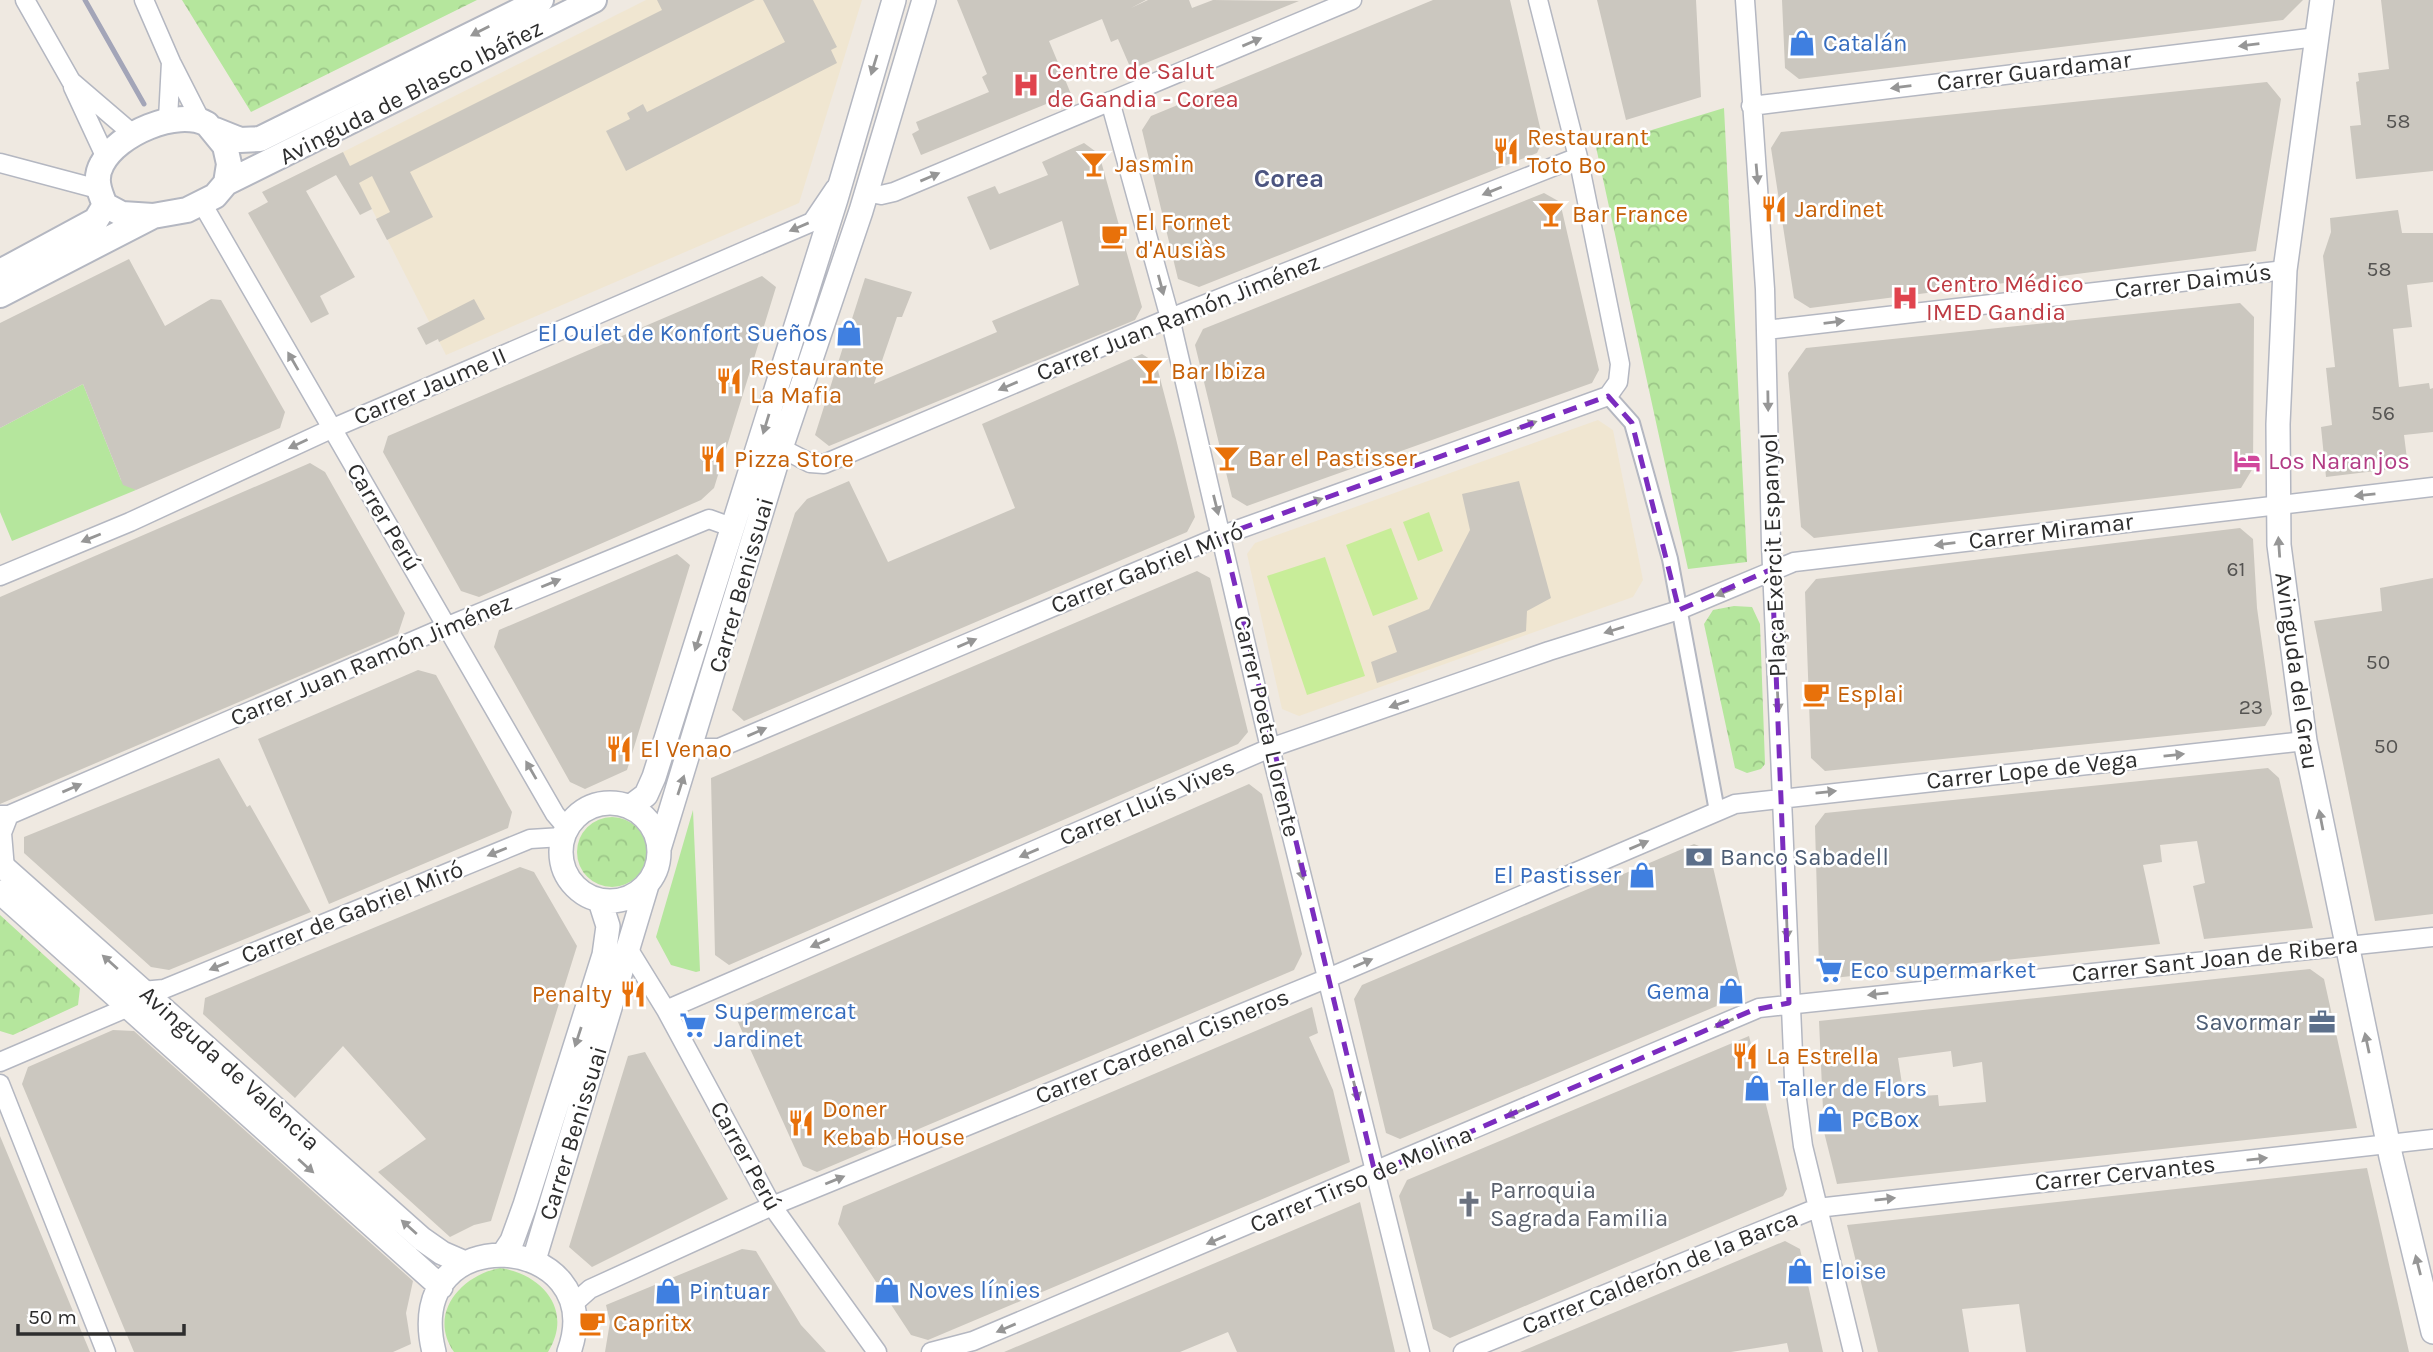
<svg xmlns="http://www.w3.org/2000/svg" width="2433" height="1352" font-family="Karla,sans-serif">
<defs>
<pattern id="park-crowns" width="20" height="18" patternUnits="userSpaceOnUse" patternTransform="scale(1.75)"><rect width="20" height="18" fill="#b5e69d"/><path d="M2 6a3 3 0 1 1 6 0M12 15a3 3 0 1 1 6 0" fill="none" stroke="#9cc688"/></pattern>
</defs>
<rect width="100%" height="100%" fill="#efe9e1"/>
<path fill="#f0e6d1" d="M646 0H862L799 203 446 355 343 152Z
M1598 420 1613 430 1643 580 1633 597 1299 716 1282 709 1247 554 1255 543Z"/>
<path fill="url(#park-crowns)" d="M182 0H477L251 112Z
M1724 108 1747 562 1688 569 1596 147Z
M1734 606 1752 607 1760 624 1765 764 1761 769 1747 773 1735 768 1704 624 1713 610Z
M577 852a35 35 0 1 1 70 0a35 35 0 1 1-70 0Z
M0 915 80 988 78 1005 13 1035 0 1031Z
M500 1268C542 1274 574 1310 548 1352H454C427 1313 462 1275 500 1268Z"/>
<path fill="#b5e69d" d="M83 384 121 480 136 490 12 541 0 512V428Z
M693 810 700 971 696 972 671 965 656 937Z"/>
<path fill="#c8ed99" d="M1429 512 1443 551 1418 561 1403 522Z
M1391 528 1418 599 1373 616 1346 545Z
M1325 557 1365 676 1307 695 1267 576Z"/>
<path fill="#cbc7bf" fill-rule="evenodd" d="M657 0H755L410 172 433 217 387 240 376 219 390 212 372 176 359 183 372 209 360 215 336 175 306 191 355 277 320 296 329 314 311 323 248 213 268 202 262 192 343 152 350 166 662 10Z
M763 0H813L837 47 831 50 837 63 626 171 606 131 630 119 627 113 643 104 647 112 785 42Z
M957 0H1146L1131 8 1148 0H1189L1192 8 1213 0 1299 1 1131 69 1118 39 1111 42 1102 19 1049 41 1071 94 921 155 912 134 919 130 916 122 989 92 982 77 987 74Z
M1433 0H1510L1543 140 1537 153 1199 287 1178 279 1142 130 1151 116Z
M1597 0H1696L1701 97 1626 120Z
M1782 0H2303L2283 20 1799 79 1785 68Z
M2381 0H2433V171L2356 179 2350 126 2361 125 2356 82 2359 81 2358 73 2389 69Z
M2267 82 2281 99 2256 251 1810 308 1794 298 1771 148 1781 132Z
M1084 143 1099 154 1142 307 1135 320 829 446 815 435 865 278 912 292 902 317H897L874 384 997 332 992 321 1079 285 1062 221 990 250 967 197 995 186 999 194 1048 175 1042 162Z
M1544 193 1560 202 1599 370 1592 383 1247 506 1232 497 1195 345 1203 329Z
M2398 210 2402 233H2433V282L2407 285 2412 327 2393 329 2399 387 2429 383 2430 389 2433 388V432L2404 435 2408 467 2326 477 2321 427 2332 425 2326 368 2335 367 2323 256 2331 232 2330 218Z
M129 259 165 326 211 299 221 300 285 412 280 428 136 490 123 485 83 384 0 428V323Z
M762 276 776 287 714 488 701 500 479 597 461 591 383 452 388 436Z
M474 299 485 319 439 342 438 339 426 345 417 328Z
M2240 303 2254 317 2253 468 2241 488 1814 538 1801 527 1788 373 1806 348Z
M1142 354 1156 363 1176 439 1195 517 1187 532 744 721 732 710 795 513 807 499 849 481 888 562 1015 508 982 424Z
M310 463 325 472 405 613 398 634 0 804V597Z
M1519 481 1551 598 1527 611 1526 631 1377 683 1371 662 1397 652 1388 626 1429 609 1470 530 1462 494Z
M2240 528 2253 539 2257 608 2272 714 2265 726 1825 771 1811 758 1805 592 1816 579Z
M677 554 690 565 627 770 585 789 570 782 494 647 499 630Z
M1197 571 1210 578 1248 732 1238 744 729 965 715 955 711 778Z
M2433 578V914L2375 921 2314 621 2382 611 2380 588Z
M418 670 436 675 512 812 508 828 329 904 258 739Z
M219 758 247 807 250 805 311 912 169 970 151 967 24 853V837Z
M2268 768 2279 778 2313 928 2204 939 2193 886 2205 883 2197 841 2160 845 2162 862 2143 865 2160 944 1833 978 1819 967 1815 826 1825 813Z
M1249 784 1262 794 1302 954 1294 970 817 1172 803 1166 737 1020 741 1006Z
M1694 844 1709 850 1743 995 1400 1139 1386 1133 1354 999 1362 985Z
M520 867 534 872 577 946 491 1221 474 1225 450 1237 378 1172 426 1139 343 1046 295 1098 203 1014 205 998Z
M2310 969 2324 979 2357 1128 1837 1184 1824 1132 1819 1021ZM1951 1051 1953 1067 1982 1062 1986 1102 1939 1106 1938 1095 1904 1097 1898 1058Z
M1312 1007 1318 1033 1309 1037 1333 1090 1350 1162 928 1340 911 1335 838 1224 843 1206Z
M113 1030 134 1031 413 1281 406 1313 411 1344 393 1352H134L22 1084 28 1067Z
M1749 1036 1787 1189 1783 1196 1450 1338 1433 1329 1399 1196 1407 1180Z
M645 1052 728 1199 592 1267 569 1247 628 1056Z
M0 1136 90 1352H0Z
M2367 1168 2409 1352H2026L2019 1304 1962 1309 1969 1352H1878L1847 1225Z
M1360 1202 1395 1352H1237L1228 1332 1180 1352H1004Z
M1785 1241 1800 1249 1823 1352H1789L1787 1343 1731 1352H1520Z
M742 1249 756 1251 801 1325 826 1352H605L610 1322 606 1305Z"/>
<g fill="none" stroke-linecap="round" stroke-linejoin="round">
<g stroke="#b4b7c1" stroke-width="18">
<path id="pedestrian" d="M1608 396 1632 423 1670 559 1717 811"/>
</g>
<g stroke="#b4b7c1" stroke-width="21">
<path id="minor" d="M25 0 71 81 134 135
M144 0 171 62 168 119
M1745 0 1765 289 1771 544 1794 1077 1803 1146 1853 1352
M172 64 201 121
M73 87 106 158
M1110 101 1170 318 1270 748 1420 1352
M1751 106 2317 37
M0 163 98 189
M865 192 881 195 894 192 1352 0
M203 205 555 814 567 828
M1766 330 2285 270
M781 448 810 463 824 464 1170 318 1578 157
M0 576 130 522 331 429 812 222 835 188
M692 748H719L1223 535 1608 396 1618 382 1620 364 1578 157 1538 0
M0 815H9L448 626 709 519 734 528
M5 869 2 833 9 815
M629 950 666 1010 772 1206 877 1352
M142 991 164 989 530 839 562 837
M666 1010 1270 748 1549 651 1679 610 1794 562 2433 487
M0 1062 131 1006
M0 1084 106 1352
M572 1305 590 1289 772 1206 1328 978 1735 804 2305 741
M931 1352 973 1341 1759 1008 2433 937
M1463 1352 1817 1208 2433 1139"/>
</g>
<g stroke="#b4b7c1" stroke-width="26">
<path id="tertiary" d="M2322 0 2285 270 2278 424 2279 545 2305 741 2391 1157 2433 1332
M561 852a49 49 0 1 1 98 0a49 49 0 1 1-98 0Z
M630 807 646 795 654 777 836 199 894 0
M659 849 781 448 861 211 924 0
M0 864 422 1239 442 1253 465 1263
M0 892 441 1287
M504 1253 512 1241 525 1205 604 955 608 926 600 901
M534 1260 647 885
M434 1352C400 1214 612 1232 569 1352"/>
</g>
<g stroke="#b4b7c1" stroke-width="28">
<path id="secondary" d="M215 130 240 140 260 139 541 0
M226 183 594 0
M0 272 96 220 105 205
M0 295 153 216 187 210 215 196 226 183 229 164 225 146 207 124C177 108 117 134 102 164 94 178 99 191 105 205L122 214 153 216"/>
</g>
<use href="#pedestrian" stroke="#fff" stroke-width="14"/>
<use href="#minor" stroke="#fff" stroke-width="18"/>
<use href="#tertiary" stroke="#fff" stroke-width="23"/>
<use href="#secondary" stroke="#fff" stroke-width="24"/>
<path stroke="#a3a5b8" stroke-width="5" d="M85 0 144 104"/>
</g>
<defs><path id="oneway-solid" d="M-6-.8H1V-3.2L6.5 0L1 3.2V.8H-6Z" transform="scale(1.75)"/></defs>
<g fill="#969696">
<use href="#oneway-solid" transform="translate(480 31) rotate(153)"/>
<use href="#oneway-solid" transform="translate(1252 42) rotate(-23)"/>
<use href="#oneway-solid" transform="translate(2249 45) rotate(173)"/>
<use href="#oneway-solid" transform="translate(874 65) rotate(107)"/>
<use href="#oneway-solid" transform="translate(1901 87) rotate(173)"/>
<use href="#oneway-solid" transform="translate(1757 174) rotate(85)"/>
<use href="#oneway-solid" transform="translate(930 177) rotate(-23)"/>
<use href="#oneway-solid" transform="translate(1492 191) rotate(158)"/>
<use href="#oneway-solid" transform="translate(799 227) rotate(157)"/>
<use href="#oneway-solid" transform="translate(1161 285) rotate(75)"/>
<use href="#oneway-solid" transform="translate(1834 322) rotate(-7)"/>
<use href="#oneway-solid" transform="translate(293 361) rotate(-120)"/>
<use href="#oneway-solid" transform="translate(1008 386) rotate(157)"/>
<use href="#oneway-solid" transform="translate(1768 401) rotate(89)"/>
<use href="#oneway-solid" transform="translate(766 424) rotate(107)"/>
<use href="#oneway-solid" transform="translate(1527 425) rotate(-20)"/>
<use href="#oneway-solid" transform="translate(298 444) rotate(155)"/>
<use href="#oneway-solid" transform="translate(2365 495) rotate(174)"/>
<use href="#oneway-solid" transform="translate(1313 502) rotate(-20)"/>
<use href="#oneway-solid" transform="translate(1216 505) rotate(76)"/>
<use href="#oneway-solid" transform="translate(91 538) rotate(158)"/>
<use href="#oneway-solid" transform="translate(1945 544) rotate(173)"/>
<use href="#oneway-solid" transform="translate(2279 547) rotate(-94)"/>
<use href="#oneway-solid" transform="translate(551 583) rotate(-22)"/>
<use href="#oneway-solid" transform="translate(1725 592) rotate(159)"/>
<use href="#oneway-solid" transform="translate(1614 630) rotate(163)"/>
<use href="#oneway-solid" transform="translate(698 641) rotate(108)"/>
<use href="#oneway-solid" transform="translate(967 643) rotate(-23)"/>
<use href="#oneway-solid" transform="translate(1778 702) rotate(87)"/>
<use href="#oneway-solid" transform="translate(1399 704) rotate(161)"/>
<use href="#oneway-solid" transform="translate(757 732) rotate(-23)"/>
<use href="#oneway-solid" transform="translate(2174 755) rotate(-6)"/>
<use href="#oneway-solid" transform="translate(531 770) rotate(-120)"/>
<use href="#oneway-solid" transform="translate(681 785) rotate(-72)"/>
<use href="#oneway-solid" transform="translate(72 788) rotate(-23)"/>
<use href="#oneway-solid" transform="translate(1826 792) rotate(-6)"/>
<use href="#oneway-solid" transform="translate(2321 820) rotate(-101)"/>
<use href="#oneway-solid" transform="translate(1639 845) rotate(-23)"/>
<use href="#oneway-solid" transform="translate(497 852) rotate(158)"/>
<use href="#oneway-solid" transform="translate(1029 853) rotate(157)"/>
<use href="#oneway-solid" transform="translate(1301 870) rotate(76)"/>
<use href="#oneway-solid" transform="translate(1787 929) rotate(88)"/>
<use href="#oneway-solid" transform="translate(820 943) rotate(157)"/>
<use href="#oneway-solid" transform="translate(110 962) rotate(-138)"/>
<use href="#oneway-solid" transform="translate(1363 963) rotate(-23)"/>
<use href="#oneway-solid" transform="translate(219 966) rotate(158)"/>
<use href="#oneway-solid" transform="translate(1878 994) rotate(174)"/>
<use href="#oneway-solid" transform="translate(1724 1023) rotate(157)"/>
<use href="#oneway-solid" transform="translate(578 1037) rotate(108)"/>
<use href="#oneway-solid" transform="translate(2367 1043) rotate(-102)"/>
<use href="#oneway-solid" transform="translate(1356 1091) rotate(76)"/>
<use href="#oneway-solid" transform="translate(1515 1113) rotate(157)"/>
<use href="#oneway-solid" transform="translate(2257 1159) rotate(-6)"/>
<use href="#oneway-solid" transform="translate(306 1166) rotate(42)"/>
<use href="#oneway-solid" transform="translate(835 1180) rotate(-22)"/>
<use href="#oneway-solid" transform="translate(1885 1199) rotate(-6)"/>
<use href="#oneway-solid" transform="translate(409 1227) rotate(-138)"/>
<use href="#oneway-solid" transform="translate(1216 1240) rotate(157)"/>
<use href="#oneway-solid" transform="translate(2418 1265) rotate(-104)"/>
<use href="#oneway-solid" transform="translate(1006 1328) rotate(157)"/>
</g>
<path fill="none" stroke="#7b2cbf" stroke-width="5" stroke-dasharray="14 9" stroke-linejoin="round" d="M1608 396 1632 423 1679 610 1772 569 1789 1003 1753 1010 1375 1173 1223 535Z"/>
<defs>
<g id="shop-bare" transform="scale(2.1)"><path d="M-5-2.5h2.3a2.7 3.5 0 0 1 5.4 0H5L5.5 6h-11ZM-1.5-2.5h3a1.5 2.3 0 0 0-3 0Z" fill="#3f7fe0" stroke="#fff" stroke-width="2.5" paint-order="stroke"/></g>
<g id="hospital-bare" transform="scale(2.1)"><path d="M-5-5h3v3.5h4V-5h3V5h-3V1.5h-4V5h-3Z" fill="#e0444e" stroke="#fff" stroke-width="2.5" paint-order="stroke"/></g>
<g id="restaurant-bare" transform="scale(2.1)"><path d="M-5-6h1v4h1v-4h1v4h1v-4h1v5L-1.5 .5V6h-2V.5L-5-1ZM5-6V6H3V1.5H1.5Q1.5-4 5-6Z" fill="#e8710a" stroke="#fff" stroke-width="2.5" paint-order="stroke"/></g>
<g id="bar-bare" transform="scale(2.1)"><path d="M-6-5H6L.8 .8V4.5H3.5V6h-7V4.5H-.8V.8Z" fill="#e8710a" stroke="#fff" stroke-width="2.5" paint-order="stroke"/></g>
<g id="cafe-bare" transform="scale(2.1)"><path d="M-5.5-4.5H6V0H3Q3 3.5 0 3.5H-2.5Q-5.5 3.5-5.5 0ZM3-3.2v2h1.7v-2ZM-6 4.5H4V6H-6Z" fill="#e8710a" stroke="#fff" stroke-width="2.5" paint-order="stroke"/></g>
<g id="hotel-bare" transform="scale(2.1)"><path d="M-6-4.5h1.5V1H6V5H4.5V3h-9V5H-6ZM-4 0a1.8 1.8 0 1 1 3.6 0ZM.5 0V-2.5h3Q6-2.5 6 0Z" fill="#d1479c" stroke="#fff" stroke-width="2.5" paint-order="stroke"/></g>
<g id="bank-bare" transform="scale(2.1)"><path d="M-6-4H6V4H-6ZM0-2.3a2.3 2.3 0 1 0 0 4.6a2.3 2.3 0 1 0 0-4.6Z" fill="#5c6f8a" stroke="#fff" stroke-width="2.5" paint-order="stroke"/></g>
<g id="supermarket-bare" transform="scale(2.1)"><path d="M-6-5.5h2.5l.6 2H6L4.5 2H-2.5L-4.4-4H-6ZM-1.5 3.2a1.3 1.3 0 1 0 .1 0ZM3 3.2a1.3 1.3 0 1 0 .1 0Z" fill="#3f7fe0" stroke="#fff" stroke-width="2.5" paint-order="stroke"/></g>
<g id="office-bare" transform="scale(2.1)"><path d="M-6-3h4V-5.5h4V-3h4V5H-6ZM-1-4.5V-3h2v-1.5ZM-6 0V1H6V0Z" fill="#5c6f8a" stroke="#fff" stroke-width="2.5" paint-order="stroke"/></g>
<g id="church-bare" transform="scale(2.1)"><path d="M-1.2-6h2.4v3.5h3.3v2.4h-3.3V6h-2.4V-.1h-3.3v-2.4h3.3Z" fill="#6b7280" stroke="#fff" stroke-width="2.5" paint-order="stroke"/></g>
</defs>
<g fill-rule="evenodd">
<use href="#shop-bare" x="1802" y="43"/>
<use href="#hospital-bare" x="1026" y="85"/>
<use href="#restaurant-bare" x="1506" y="151"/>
<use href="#bar-bare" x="1094" y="164"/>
<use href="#restaurant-bare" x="1774" y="209"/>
<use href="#bar-bare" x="1551" y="214"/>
<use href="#cafe-bare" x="1114" y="236"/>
<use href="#hospital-bare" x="1905" y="298"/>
<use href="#shop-bare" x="849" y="333"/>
<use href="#bar-bare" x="1150" y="371"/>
<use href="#restaurant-bare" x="729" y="381"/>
<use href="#bar-bare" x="1227" y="458"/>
<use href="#restaurant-bare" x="713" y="459"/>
<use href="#hotel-bare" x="2247" y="461"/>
<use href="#cafe-bare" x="1816" y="694"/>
<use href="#restaurant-bare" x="619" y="749"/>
<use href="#bank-bare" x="1699" y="857"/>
<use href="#shop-bare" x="1642" y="875"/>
<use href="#supermarket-bare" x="1829" y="970"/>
<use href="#shop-bare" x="1731" y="991"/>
<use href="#restaurant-bare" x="633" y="994"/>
<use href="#office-bare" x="2322" y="1022"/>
<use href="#supermarket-bare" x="693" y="1025"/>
<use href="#restaurant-bare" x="1745" y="1056"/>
<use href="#shop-bare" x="1757" y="1088"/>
<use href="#shop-bare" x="1830" y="1119"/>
<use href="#restaurant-bare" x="801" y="1123"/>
<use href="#church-bare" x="1469" y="1204"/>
<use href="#shop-bare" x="1800" y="1271"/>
<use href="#shop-bare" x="887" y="1290"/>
<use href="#shop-bare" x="668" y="1291"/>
<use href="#cafe-bare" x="592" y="1323"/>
</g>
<g text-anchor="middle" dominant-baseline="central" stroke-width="5" stroke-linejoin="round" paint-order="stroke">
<g font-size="21" fill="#555452">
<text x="2398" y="121">58</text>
<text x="2379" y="269">58</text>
<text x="2383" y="413">56</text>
<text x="2236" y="569">61</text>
<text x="2378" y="662">50</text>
<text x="2251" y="707">23</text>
<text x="2386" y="746">50</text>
</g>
<g font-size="24" fill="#366cbe" stroke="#fff" text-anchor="start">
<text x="1823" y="43">Catalán</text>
<text x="828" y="333" text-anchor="end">El Oulet de Konfort Sueños</text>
<text x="1621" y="875" text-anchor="end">El Pastisser</text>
<text x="1850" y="970">Eco supermarket</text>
<text x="1710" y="991" text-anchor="end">Gema</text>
<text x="714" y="1011">Supermercat<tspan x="714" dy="28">Jardinet</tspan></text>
<text x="1778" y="1088">Taller de Flors</text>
<text x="1851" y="1119">PCBox</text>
<text x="1821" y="1271">Eloise</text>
<text x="908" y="1290">Noves línies</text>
<text x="689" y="1291">Pintuar</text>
</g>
<g font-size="24" fill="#be3a42" stroke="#fff" text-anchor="start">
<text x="1047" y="71">Centre de Salut<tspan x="1047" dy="28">de Gandia - Corea</tspan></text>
<text x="1926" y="284">Centro Médico<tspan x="1926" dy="28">IMED Gandia</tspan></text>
</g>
<g font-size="24" fill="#2e2e2e" stroke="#fff">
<text transform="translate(2034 71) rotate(-7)">Carrer Guardamar</text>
<text transform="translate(411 92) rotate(-27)">Avinguda de Blasco Ibáñez</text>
<text transform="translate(2193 281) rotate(-7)">Carrer Daimús</text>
<text transform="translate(1178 317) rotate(-22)">Carrer Juan Ramón Jiménez</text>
<text transform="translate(430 386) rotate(-23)">Carrer Jaume II</text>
<text transform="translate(384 517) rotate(59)">Carrer Perú</text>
<text transform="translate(2051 531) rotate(-7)">Carrer Miramar</text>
<text transform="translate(1773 555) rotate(-92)">Plaça Exèrcit Espanyol</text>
<text transform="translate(1147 568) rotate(-22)">Carrer Gabriel Miró</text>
<text transform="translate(741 585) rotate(-74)">Carrer Benissuai</text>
<text transform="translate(371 660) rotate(-23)">Carrer Juan Ramón Jiménez</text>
<text transform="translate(2297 671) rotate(82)">Avinguda del Grau</text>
<text transform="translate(1267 726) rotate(77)">Carrer Poeta Llorente</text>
<text transform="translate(2032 770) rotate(-6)">Carrer Lope de Vega</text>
<text transform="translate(1147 802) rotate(-23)">Carrer Lluís Vives</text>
<text transform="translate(352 912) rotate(-22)">Carrer de Gabriel Miró</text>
<text transform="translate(2215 959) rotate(-6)">Carrer Sant Joan de Ribera</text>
<text transform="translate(1162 1046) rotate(-22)">Carrer Cardenal Cisneros</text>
<text transform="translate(230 1068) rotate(42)">Avinguda de València</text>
<text transform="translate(573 1133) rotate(-73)">Carrer Benissuai</text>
<text transform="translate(746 1156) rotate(61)">Carrer Perú</text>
<text transform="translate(2125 1173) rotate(-6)">Carrer Cervantes</text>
<text transform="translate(1361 1179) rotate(-23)">Carrer Tirso de Molina</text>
<text transform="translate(1660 1272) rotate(-22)">Carrer Calderón de la Barca</text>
</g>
<g font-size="24" fill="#c56008" stroke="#fff" text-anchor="start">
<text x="1527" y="137">Restaurant<tspan x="1527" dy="28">Toto Bo</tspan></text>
<text x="1115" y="164">Jasmin</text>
<text x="1795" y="209">Jardinet</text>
<text x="1572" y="214">Bar France</text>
<text x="1135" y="222">El Fornet<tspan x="1135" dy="28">d'Ausiàs</tspan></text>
<text x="750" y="367">Restaurante<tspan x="750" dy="28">La Mafia</tspan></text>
<text x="1171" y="371">Bar Ibiza</text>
<text x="1248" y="458">Bar el Pastisser</text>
<text x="734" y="459">Pizza Store</text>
<text x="1837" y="694">Esplai</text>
<text x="640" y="749">El Venao</text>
<text x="612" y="994" text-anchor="end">Penalty</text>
<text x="1766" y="1056">La Estrella</text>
<text x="822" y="1109">Doner<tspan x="822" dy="28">Kebab House</tspan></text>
<text x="613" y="1323">Capritx</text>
</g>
<g font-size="24" fill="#b23c85" stroke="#fff" text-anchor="start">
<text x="2268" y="461">Los Naranjos</text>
</g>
<g font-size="24" fill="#4e5e75" stroke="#fff" text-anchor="start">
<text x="1720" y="857">Banco Sabadell</text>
<text x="2301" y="1022" text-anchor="end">Savormar</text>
</g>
<g font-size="24" fill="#5b616d" stroke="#fff" text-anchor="start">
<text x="1490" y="1190">Parroquia<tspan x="1490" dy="28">Sagrada Familia</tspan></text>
</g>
<g font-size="26" font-weight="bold" fill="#4c5580" stroke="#fff">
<text x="1289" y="178">Corea</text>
</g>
</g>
<path d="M18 1324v10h166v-10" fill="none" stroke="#2e2e2e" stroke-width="3.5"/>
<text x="28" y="1324" font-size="21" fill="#2e2e2e" stroke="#ffffff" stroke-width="5" paint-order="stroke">50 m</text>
</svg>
